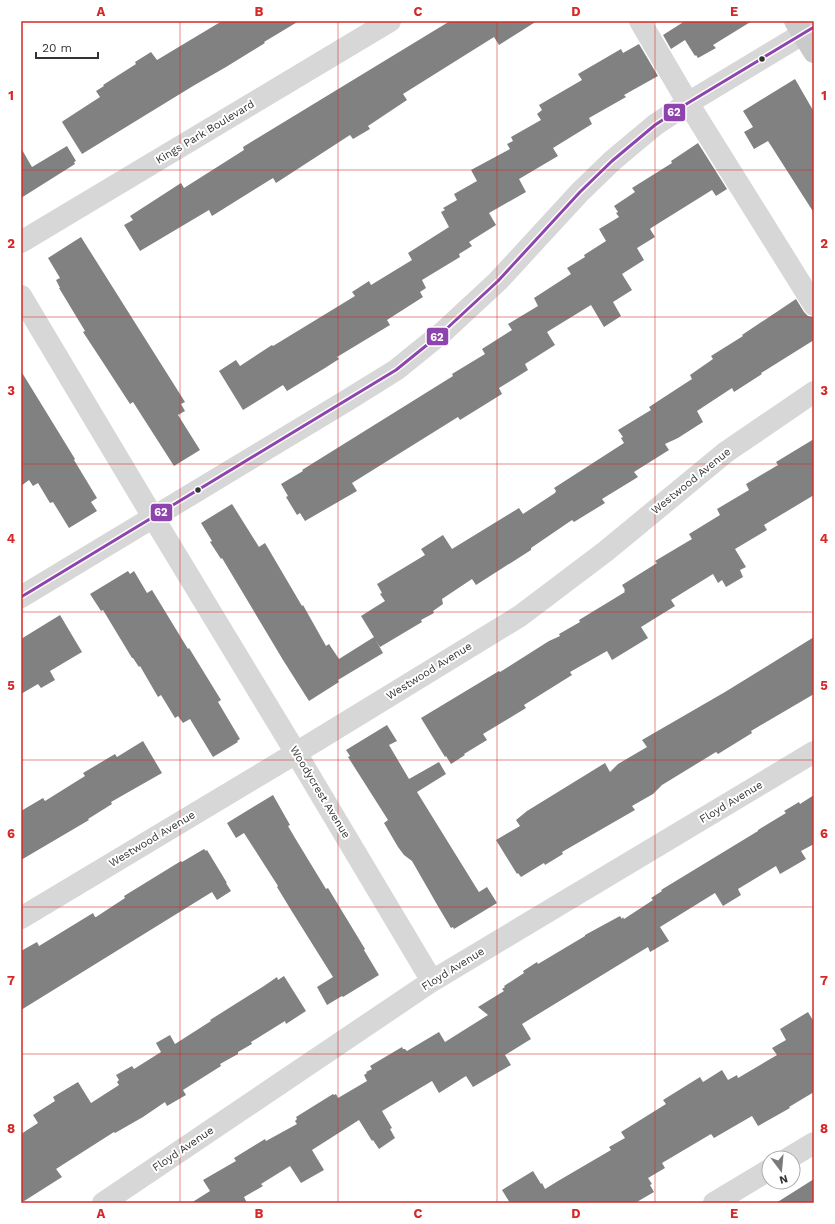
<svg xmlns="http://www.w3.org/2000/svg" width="835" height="1224" font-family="'Work Sans',sans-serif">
<rect width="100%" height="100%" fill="#fff"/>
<path fill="#818181" d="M222 21H299L264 42 265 43 226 67 193 86 82 154 62 122 63 121 100 97 96 91 104 86 103 85 136 64 135 62 151 52 157 60Z
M450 21H537L499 45 494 37 403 94 407 100 368 126 370 129 353 139 350 135 276 183 273 178 212 216 209 210 140 251 124 225 133 220 130 216 181 183 184 188 244 150 243 147Z
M685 21H752L713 45 716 48 698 58 696 55 695 56 685 40 671 49 663 35Z
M639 44 658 76 624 95 626 97 589 118 592 124 553 148 558 156 519 179 526 192 489 213 496 225 469 242 472 246 459 254 460 257 422 280 426 288 420 292 423 297 387 320 390 325 337 357 339 359 325 368 287 391 283 385 243 410 219 371 236 360 240 366 272 345 273 346 355 296 352 292 369 281 371 285 412 260 408 253 449 227 441 212 445 210 443 208 457 200 454 194 477 181 471 170 510 149 507 144 513 141 511 137 541 120 537 114 542 110 539 105 582 80 578 74 621 49 623 53Z
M795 79 814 112V213L768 141 754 149 744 132 753 127 743 111Z
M698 143 727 189 716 196 712 190 651 228 650 229 655 237 637 248 644 260 622 274 632 290 613 302 621 316 604 327 591 305 547 332 555 345 525 364 528 370 499 388 502 394 460 420 458 417 352 483 357 491 305 521 300 513 297 515 286 497 288 496 281 484 303 471 302 470 453 376 452 374 485 354 482 349 512 330 508 324 538 306 534 298 571 274 567 268 585 257 584 255 606 241 599 229 619 217 616 213 618 212 614 206 635 192 632 188 672 163 671 161Z
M67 146 76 161 74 162 75 164 21 198V148L32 167Z
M81 237 185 402 181 404 185 411 178 415 200 450 174 466 133 402 130 404 104 364 83 332 85 331 59 288H60L56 280 60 278 48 258Z
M796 299 804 312 808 316 813 317 814 319V340L761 373 762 374 734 392 732 388 697 411 703 422 678 438 665 444 669 450 634 472 638 477 602 499 605 503 574 522 572 520 531 548V550L476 585 472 579 442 599 443 604 433 611 434 613 421 620 422 622 380 647 361 616 385 601 380 594 382 593 377 584 425 555 421 549 443 535 452 549 519 508 523 514 555 493 556 491 554 488 624 443 621 438 623 437 618 430 651 410 649 407 692 379 690 375 713 359 711 356 743 336 742 335Z
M21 371 75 459 74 460 97 498 91 502 97 511 69 528 53 502 50 503 38 483 33 486 29 480 21 486Z
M814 439V495L764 525 767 530 735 549 746 567 740 570 743 577 726 587 722 580 718 583 713 574 671 600 675 606 641 627 648 638 612 660 607 651 570 672 572 675 524 705 526 708 483 734 487 740 464 754 465 755 451 764 446 756 445 757 421 718 499 671 500 672 549 641 560 636 559 634 580 622 579 620 625 592 624 591 625 590 622 585 657 563 655 561 692 539 689 534 720 515 717 509 749 490 746 484 778 465 776 462Z
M232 504 259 547 265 543 302 606 303 605 326 646 329 644 339 659 374 637 383 653 338 680 339 682 309 701 283 660 222 558 221 559 210 542 212 541 201 523Z
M128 571 130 574 134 571 147 593 152 590 188 649 189 648 221 700 218 702 240 739 237 741 238 742 213 757 190 719 183 723 178 716 175 718 161 695 158 697 140 666 139 667 133 658H132L103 610 101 611 90 594Z
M60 615 82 652 50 671 55 680 41 688 38 684 21 694V639Z
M814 637V694L751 731 752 733 718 754 716 752 662 785 653 794 632 806 635 810 562 852 563 854 545 865 544 863 521 877 518 873 517 874 496 840 520 826 516 820 527 811 605 763 610 772 618 764 647 747 642 740 725 692Z
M387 725 397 741 389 745 409 779 439 762 446 774 417 792 477 889 479 892 487 887 497 903 454 929 453 927 451 928 439 908 412 861 404 855 398 847 384 823 388 820 348 757 350 756 346 750Z
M143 741 162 773 111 802 112 804 88 819 89 820 21 860V811L43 798 45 801 85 776 83 773 115 754 117 757Z
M273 795 290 825 288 826 295 838 326 889 328 888 365 949 364 950 379 975 343 997 342 996 327 1005 317 987 333 977 291 910 277 887 278 886 244 833 236 838 227 823Z
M814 795V844L801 851 806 859 780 874 776 866 738 889 741 895 723 906 715 893 660 927 669 941 650 952 648 947 522 1024 531 1039 505 1055 511 1065 473 1087 466 1076 439 1093 432 1081 382 1111 392 1128 390 1129 395 1138 379 1149 373 1140 372 1141 359 1120 312 1150 324 1170 301 1183 290 1166 261 1184 263 1186 244 1197 247 1203H191L210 1191 203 1180 236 1161 234 1158 265 1139 266 1141 297 1124 295 1121 297 1119 296 1117 333 1094 334 1095 336 1094 338 1098 367 1081 364 1075 367 1073 366 1072 372 1069 370 1066 402 1047 403 1049H405L407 1051 439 1032 445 1042 488 1015 478 1007 504 991 502 989 505 987 504 986 524 973 523 971 537 962 538 964 585 936V935L620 916 622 919 623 917 624 919 653 900 651 898 662 891 661 890 758 831V830L786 813 784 811 799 802 800 804Z
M204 849 206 851 207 850 227 883H226L231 891 217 900 212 892 21 1010V951L37 942 39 946 93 913 95 917H96L125 898 124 896 181 861 182 862Z
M284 976 306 1011 286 1024 285 1021 251 1042 252 1044 238 1052V1054L220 1064 221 1066 183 1090 186 1095 167 1106 165 1102 143 1117 115 1133 114 1132 56 1169 62 1177 21 1203V1134L38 1123 33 1115 55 1101 53 1097 78 1082 91 1103 119 1085 117 1082 119 1080 116 1075 132 1066 134 1069 161 1052 156 1043 170 1035 175 1044 211 1021 210 1020 264 986 277 977 278 980Z
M808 1012 814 1022V1092L789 1107 790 1108 758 1126 752 1116 714 1138 711 1134 662 1163 665 1168 648 1178 652 1184 650 1185 654 1192 635 1203H510L502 1190 533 1171 541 1184 542 1183 545 1189 558 1181 611 1150 609 1147 625 1138 621 1132 666 1104 663 1100 700 1077 703 1082 722 1070 728 1080 737 1075 738 1078 777 1055 772 1048 786 1040 780 1029Z
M814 1179V1203H776Z"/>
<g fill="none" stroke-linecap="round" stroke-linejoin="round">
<path stroke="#d7d7d7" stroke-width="22" d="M640 21 688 103 814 305
M21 242 390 21
M21 296 153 517 296 753 432 981
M21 597 346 401 396 370 443 332 498 281 580 192 612 161 655 125 688 103 814 27
M21 918 296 753 520 616 606 551 726 452 814 392
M789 1158 814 1143
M103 1203 432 981 814 752
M714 1203 769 1170"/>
<path stroke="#cacaca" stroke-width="22" d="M795 21 814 52"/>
<g stroke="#fff" stroke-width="6">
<path id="bus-1" d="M21 597 396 370 443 332 498 281 580 192 612 161 655 125 688 103 814 27"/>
</g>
<use href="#bus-1" stroke="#8e44ad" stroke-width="3"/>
</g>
<path fill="none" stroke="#d62828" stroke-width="1" stroke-opacity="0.55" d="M180 21V1203M338 21V1203M497 21V1203M655 21V1203M21 170H814M21 317H814M21 464H814M21 612H814M21 760H814M21 907H814M21 1054H814"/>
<g fill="#333" stroke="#fff" stroke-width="1.5">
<circle cx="762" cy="59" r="3.5"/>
<circle cx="198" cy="490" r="3.5"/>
</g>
<g text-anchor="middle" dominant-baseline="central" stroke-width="4" stroke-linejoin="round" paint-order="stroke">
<g font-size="11" fill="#333" stroke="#fff">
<text transform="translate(205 132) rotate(-31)">Kings Park Boulevard</text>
<text transform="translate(691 481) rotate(-39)">Westwood Avenue</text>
<text transform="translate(429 671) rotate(-32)">Westwood Avenue</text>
<text transform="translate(320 792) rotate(59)">Woodycrest Avenue</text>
<text transform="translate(731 802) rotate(-31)">Floyd Avenue</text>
<text transform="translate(152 839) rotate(-31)">Westwood Avenue</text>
<text transform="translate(453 969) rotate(-32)">Floyd Avenue</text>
<text transform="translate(183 1149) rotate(-34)">Floyd Avenue</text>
</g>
</g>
<g stroke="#fff" stroke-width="1.5">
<rect x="663" y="103" width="23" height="19" rx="4" fill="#8e44ad"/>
<rect x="426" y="327" width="23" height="19" rx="4" fill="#8e44ad"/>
<rect x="150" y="503" width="23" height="19" rx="4" fill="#8e44ad"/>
</g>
<g font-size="11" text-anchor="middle" font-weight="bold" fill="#fff">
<text x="674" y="116">62</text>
<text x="437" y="341">62</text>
<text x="161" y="516">62</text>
</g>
<rect width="835" height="1224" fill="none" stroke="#ffffff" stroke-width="44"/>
<g transform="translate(781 1170) rotate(164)"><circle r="19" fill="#ffffff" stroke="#adadad"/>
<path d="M0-3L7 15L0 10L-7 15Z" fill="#7a7a7a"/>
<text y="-6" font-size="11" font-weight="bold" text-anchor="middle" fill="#333333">N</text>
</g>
<path d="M36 52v6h62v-6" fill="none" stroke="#333333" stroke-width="2"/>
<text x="42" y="52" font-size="12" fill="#333333" stroke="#ffffff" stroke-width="3" paint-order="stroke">20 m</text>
<rect x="22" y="22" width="791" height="1180" fill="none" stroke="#d62828" stroke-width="1.5"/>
<g font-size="13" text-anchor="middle" font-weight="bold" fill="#d62828">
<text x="101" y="16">A</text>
<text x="259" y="16">B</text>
<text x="418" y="16">C</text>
<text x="576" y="16">D</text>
<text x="734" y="16">E</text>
<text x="11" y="100">1</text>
<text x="824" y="100">1</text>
<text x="11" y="248">2</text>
<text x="824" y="248">2</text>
<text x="11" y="395">3</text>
<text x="824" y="395">3</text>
<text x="11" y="543">4</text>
<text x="824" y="543">4</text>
<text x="11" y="690">5</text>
<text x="824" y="690">5</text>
<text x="11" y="838">6</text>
<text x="824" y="838">6</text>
<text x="11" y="985">7</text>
<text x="824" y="985">7</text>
<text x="11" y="1133">8</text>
<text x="824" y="1133">8</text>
<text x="101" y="1218">A</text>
<text x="259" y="1218">B</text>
<text x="418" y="1218">C</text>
<text x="576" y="1218">D</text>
<text x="734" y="1218">E</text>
</g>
</svg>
